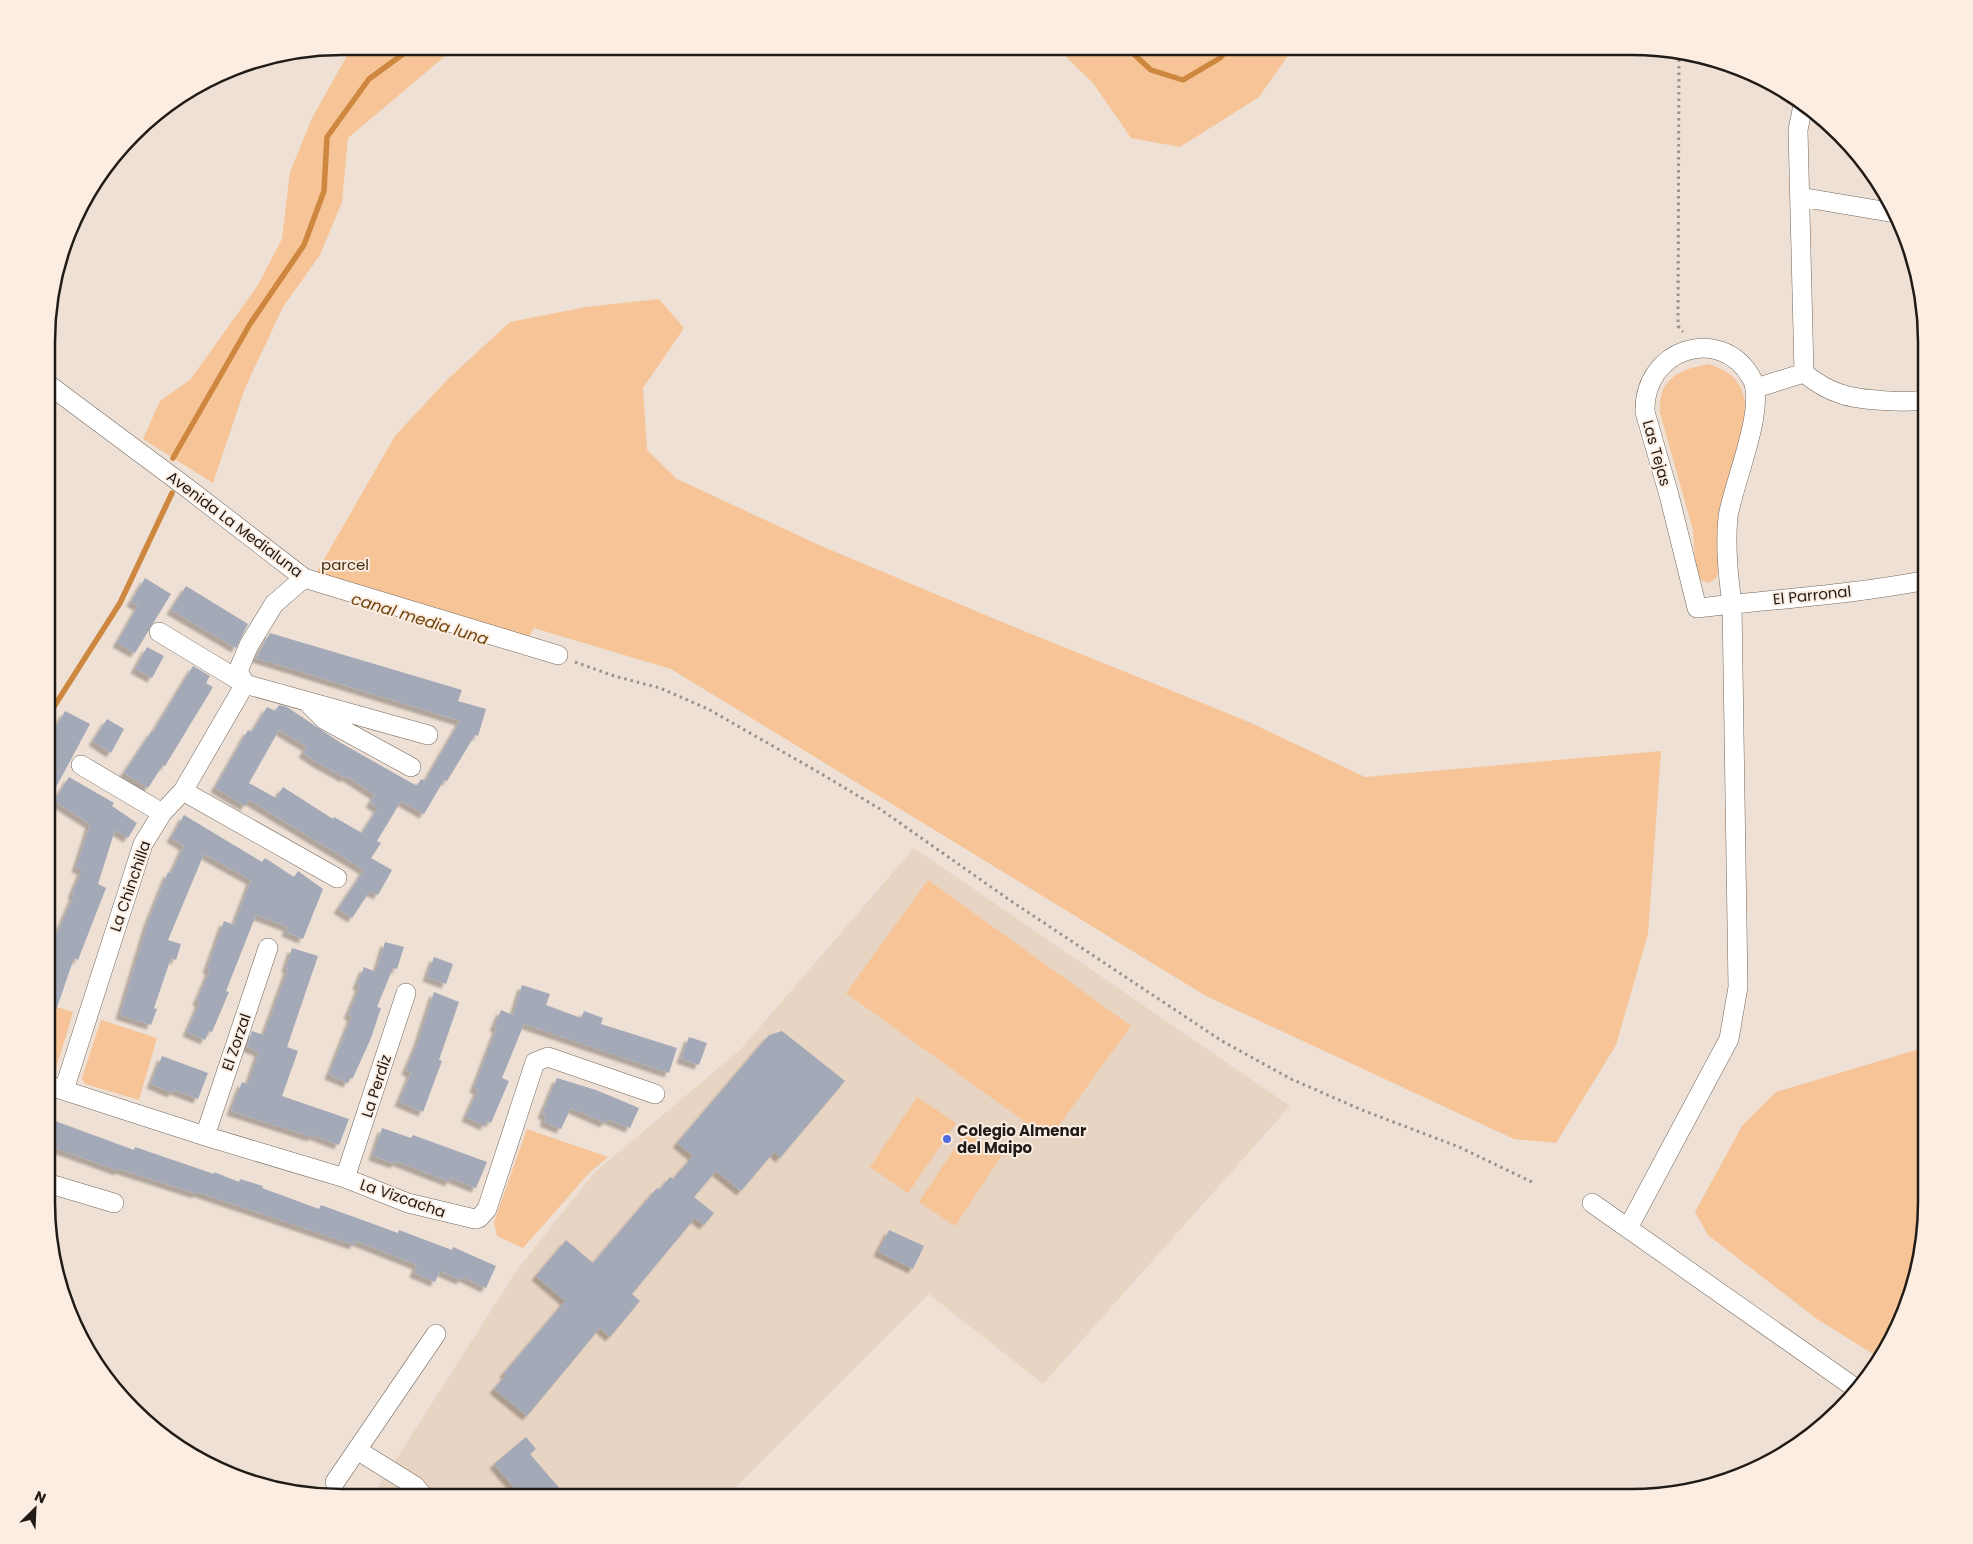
<svg xmlns="http://www.w3.org/2000/svg" width="1973" height="1544" font-family="Poppins,sans-serif">
<defs>
<filter id="shadow"><feDropShadow dx="-4.5" dy="4.5" stdDeviation="1" flood-color="#0004"/></filter>
</defs>
<rect width="100%" height="100%" fill="#eee0d4"/>
<path fill="#e8d4c3" d="M914 848 1290 1106 1043 1384 929 1294 726 1497H372L517 1270 594 1173 740 1050Z"/>
<path fill="#f6c496" d="M357 46H457L348 138 342 202 320 255 283 307 245 388 213 483 143 439 160 401 190 380 258 285 282 239 290 172 312 118 348 54Z
M1056 47H1294L1259 97 1180 147 1131 138 1093 83Z
M659 299 684 328 643 388 647 450 677 479 819 545 1002 622 1249 722 1365 777 1661 751 1648 934 1616 1045 1556 1143 1514 1139 1206 996 671 669 534 628 527 640 315 575 395 436 448 379 510 322 586 307Z
M1709 364C1775 385 1732 449 1724 493 1720 518 1721 544 1719 569L1716 578 1709 583 1701 580 1696 573 1693 530 1660 413C1657 379 1680 369 1709 364Z
M928 880 1131 1026 1049 1139 846 993Z
M47 1004 73 1012 56 1069 48 1073Z
M101 1020 157 1038 139 1100 85 1084 82 1078Z
M1926 1047V1222L1904 1316 1878 1357 1817 1319 1708 1235 1695 1212 1742 1126 1776 1092Z
M917 1097 956 1123 908 1193 870 1167Z
M527 1129 608 1157 590 1172 523 1248 497 1236 494 1222Z
M966 1131 1002 1155 955 1226 919 1202Z"/>
<g fill="none" stroke-linecap="round" stroke-linejoin="round">
<path stroke="#cd873f" stroke-width="5.5" d="M1126 47 1151 70 1183 80 1220 58 1229 47
M173 458 250 324 304 245 324 191 327 137 369 79 414 46
M48 716 120 603 172 493"/>
</g>
<path fill="#a4a9b8" fill-rule="evenodd" filter="url(#shadow)" d="M145 578 171 594 135 653 117 643 138 606 131 602Z
M186 586 248 624 236 648 171 610Z
M270 633 462 690 458 701 486 709 478 736 475 735 447 781 444 780 424 814 401 801 377 841 381 843 371 858 392 870 378 895 370 891 352 918 338 909 364 870 249 800 245 806 215 788 248 730 252 732 267 707 275 711 279 705 287 707 341 743 417 786 421 779 425 781 460 721 256 658ZM279 730 307 747 303 753 318 763 345 778 346 776 375 795 370 803 378 808 362 833 334 817 333 819 283 787 276 798 249 783Z
M147 647 164 656 152 678 135 669Z
M193 666 210 676 206 683 213 687 165 766 163 765 148 788 124 773 152 731 153 732Z
M65 711 90 724 48 802V742Z
M107 719 124 729 111 753 93 741Z
M69 777 114 803 112 806 137 823 128 838 115 830 98 884 106 888 78 960 74 958 50 1028 47 1027V945L52 934 56 936 74 895 72 894 82 870 76 868 90 824 54 801Z
M184 815 262 862 265 858 294 877 298 871 323 889 303 939 286 932 288 927 256 915 226 991 229 992 212 1032 209 1031 205 1040 187 1032 200 1002 197 1001 210 970 207 969 224 921 234 925 251 880 204 854 168 940 181 944 176 960 171 958 154 1008 157 1009 151 1025 120 1015 148 922 168 872 171 874 184 846 171 838Z
M385 942 404 947 397 969 393 968 377 1007 381 1008 371 1038 353 1078H350L348 1083 329 1075 352 1016 348 1015 360 986 357 985 364 967 376 972Z
M292 948 318 956 287 1047 298 1051 282 1096 349 1119 339 1145 313 1135 312 1137 231 1111 242 1082 248 1084 259 1052 247 1047 252 1031 264 1035 288 969 286 968Z
M434 957 453 964 446 984 427 977Z
M522 985 550 994 546 1005 581 1018 584 1011 603 1018 601 1024 677 1048 669 1073 524 1024 502 1078 509 1081 491 1123 487 1121 485 1126 466 1117 478 1090 474 1088 497 1028 494 1027 501 1010 513 1015Z
M434 992 459 1002 439 1060 442 1061 423 1112 399 1102 411 1073 406 1070 418 1042Z
M782 1031 845 1081 780 1158 774 1152 741 1191 716 1171 694 1197 714 1213 704 1225 695 1218 632 1294 640 1301 610 1337 600 1328 527 1416 494 1389 506 1375 504 1373 565 1301 536 1276 566 1240 593 1263 657 1188 659 1190 670 1177 673 1179 693 1156 677 1143 769 1035Z
M689 1037 707 1043 699 1065 681 1059Z
M162 1056 208 1073 198 1099 174 1090 172 1093 151 1084Z
M557 1078 596 1090 639 1108 630 1128 607 1119 605 1123 571 1108 561 1129 544 1122 546 1116 542 1114Z
M47 1118 134 1150 135 1147 214 1174V1172L239 1182 240 1179 263 1186 262 1188 319 1209 321 1205 398 1233 399 1230 452 1250 453 1247 496 1266 486 1288 463 1277 461 1280 440 1271 435 1282 414 1273 417 1265 356 1241 354 1245 197 1192V1194L119 1169V1171L47 1145Z
M382 1128 411 1138 413 1135 487 1162 476 1188 451 1178 450 1182 396 1161 395 1164 373 1156Z
M889 1230 924 1246 913 1269 878 1252Z
M526 1437 536 1449 530 1454 567 1497H522L494 1464Z"/>
<g fill="none" stroke-linecap="round" stroke-linejoin="round">
<g stroke="#73675c" stroke-width="20">
<path id="minor" d="M1803 105 1798 130 1804 373C1815 382 1828 390 1841 394 1858 400 1910 404 1927 399
M1800 197 1895 213
M49 385 186 487 304 578 558 655
M1756 388 1804 373
M159 632 245 684 428 735
M306 701 325 720 411 767
M81 765 162 813
M183 791 337 878
M47 1085 205 1136 345 1178 408 1203 475 1219 479 1218 487 1209 535 1062 548 1057 655 1094
M64 1090 143 844 162 813 183 791 245 684 238 671 249 645 274 604 304 578
M205 1136 268 948
M345 1178 406 993
M47 1183 114 1203
M1592 1203 1858 1390
M1628 1228 1729 1039 1738 987 1732 604C1728 575 1725 547 1728 517 1733 483 1768 405 1751 377 1719 323 1643 350 1645 412L1669 495 1697 608C1774 599 1851 595 1927 580
M357 1450 415 1486 424 1497
M335 1482 436 1334
M1510 1498H1512"/>
</g>
<path stroke="#9c9189" stroke-width="3" stroke-dasharray="2.5 4" stroke-linecap="butt" d="M1679 53 1678 326 1683 332
M575 662 614 676 660 688 708 709 820 773 880 809 1011 901 1222 1041 1291 1079 1362 1110 1459 1147 1534 1183"/>
<use href="#minor" stroke="#fff" stroke-width="19"/>
</g>
<circle fill="#516ce1" stroke="#fbede1" stroke-width="2" cx="947" cy="1139" r="5"/>
<g text-anchor="middle" dominant-baseline="central" stroke-width="4" stroke-linejoin="round" paint-order="stroke">
<g font-size="15" fill="#201b17" stroke="#fbede1">
<text transform="translate(1657 453) rotate(74)">Las Tejas</text>
<text transform="translate(235 524) rotate(37)">Avenida La Medialuna</text>
<text transform="translate(1812 595) rotate(-6)">El Parronal</text>
<text transform="translate(130 886) rotate(-71)">La Chinchilla</text>
<text transform="translate(236 1042) rotate(-71)">El Zorzal</text>
<text transform="translate(376 1086) rotate(-72)">La Perdiz</text>
<text transform="translate(403 1198) rotate(19)">La Vizcacha</text>
</g>
<g font-size="15" fill="#492c0d" stroke="#fbede1">
<text x="345" y="564">parcel</text>
</g>
<g font-size="15" font-weight="bold" fill="#201b17" stroke="#fbede1" text-anchor="start">
<text x="957" y="1130">Colegio Almenar<tspan x="957" dy="17">del Maipo</tspan></text>
</g>
<g font-size="16" font-style="italic" fill="#72430c" stroke="#fbede1">
<text transform="translate(420 619) rotate(17)">canal media luna</text>
</g>
</g>
<path d="M0 0H1973V1544H0ZM342 55H1631A287 287 0 0 1 1918 342V1202A287 287 0 0 1 1631 1489H342A287 287 0 0 1 55 1202V342A287 287 0 0 1 342 55Z" fill="#fbede1" fill-rule="evenodd"/>
<path fill="none" stroke="#201b17" stroke-width="2.5" d="M342 55H1631A287 287 0 0 1 1918 342V1202A287 287 0 0 1 1631 1489H342A287 287 0 0 1 55 1202V342A287 287 0 0 1 342 55Z"/>
<g transform="translate(35 1509) rotate(24)" stroke="#fbede1" stroke-width="4" paint-order="stroke">
<path d="M0-4L9 19L0 12L-9 19Z" fill="#201b17"/>
<text y="-8" font-size="14" font-weight="bold" text-anchor="middle" fill="#201b17">N</text>
</g>
</svg>
